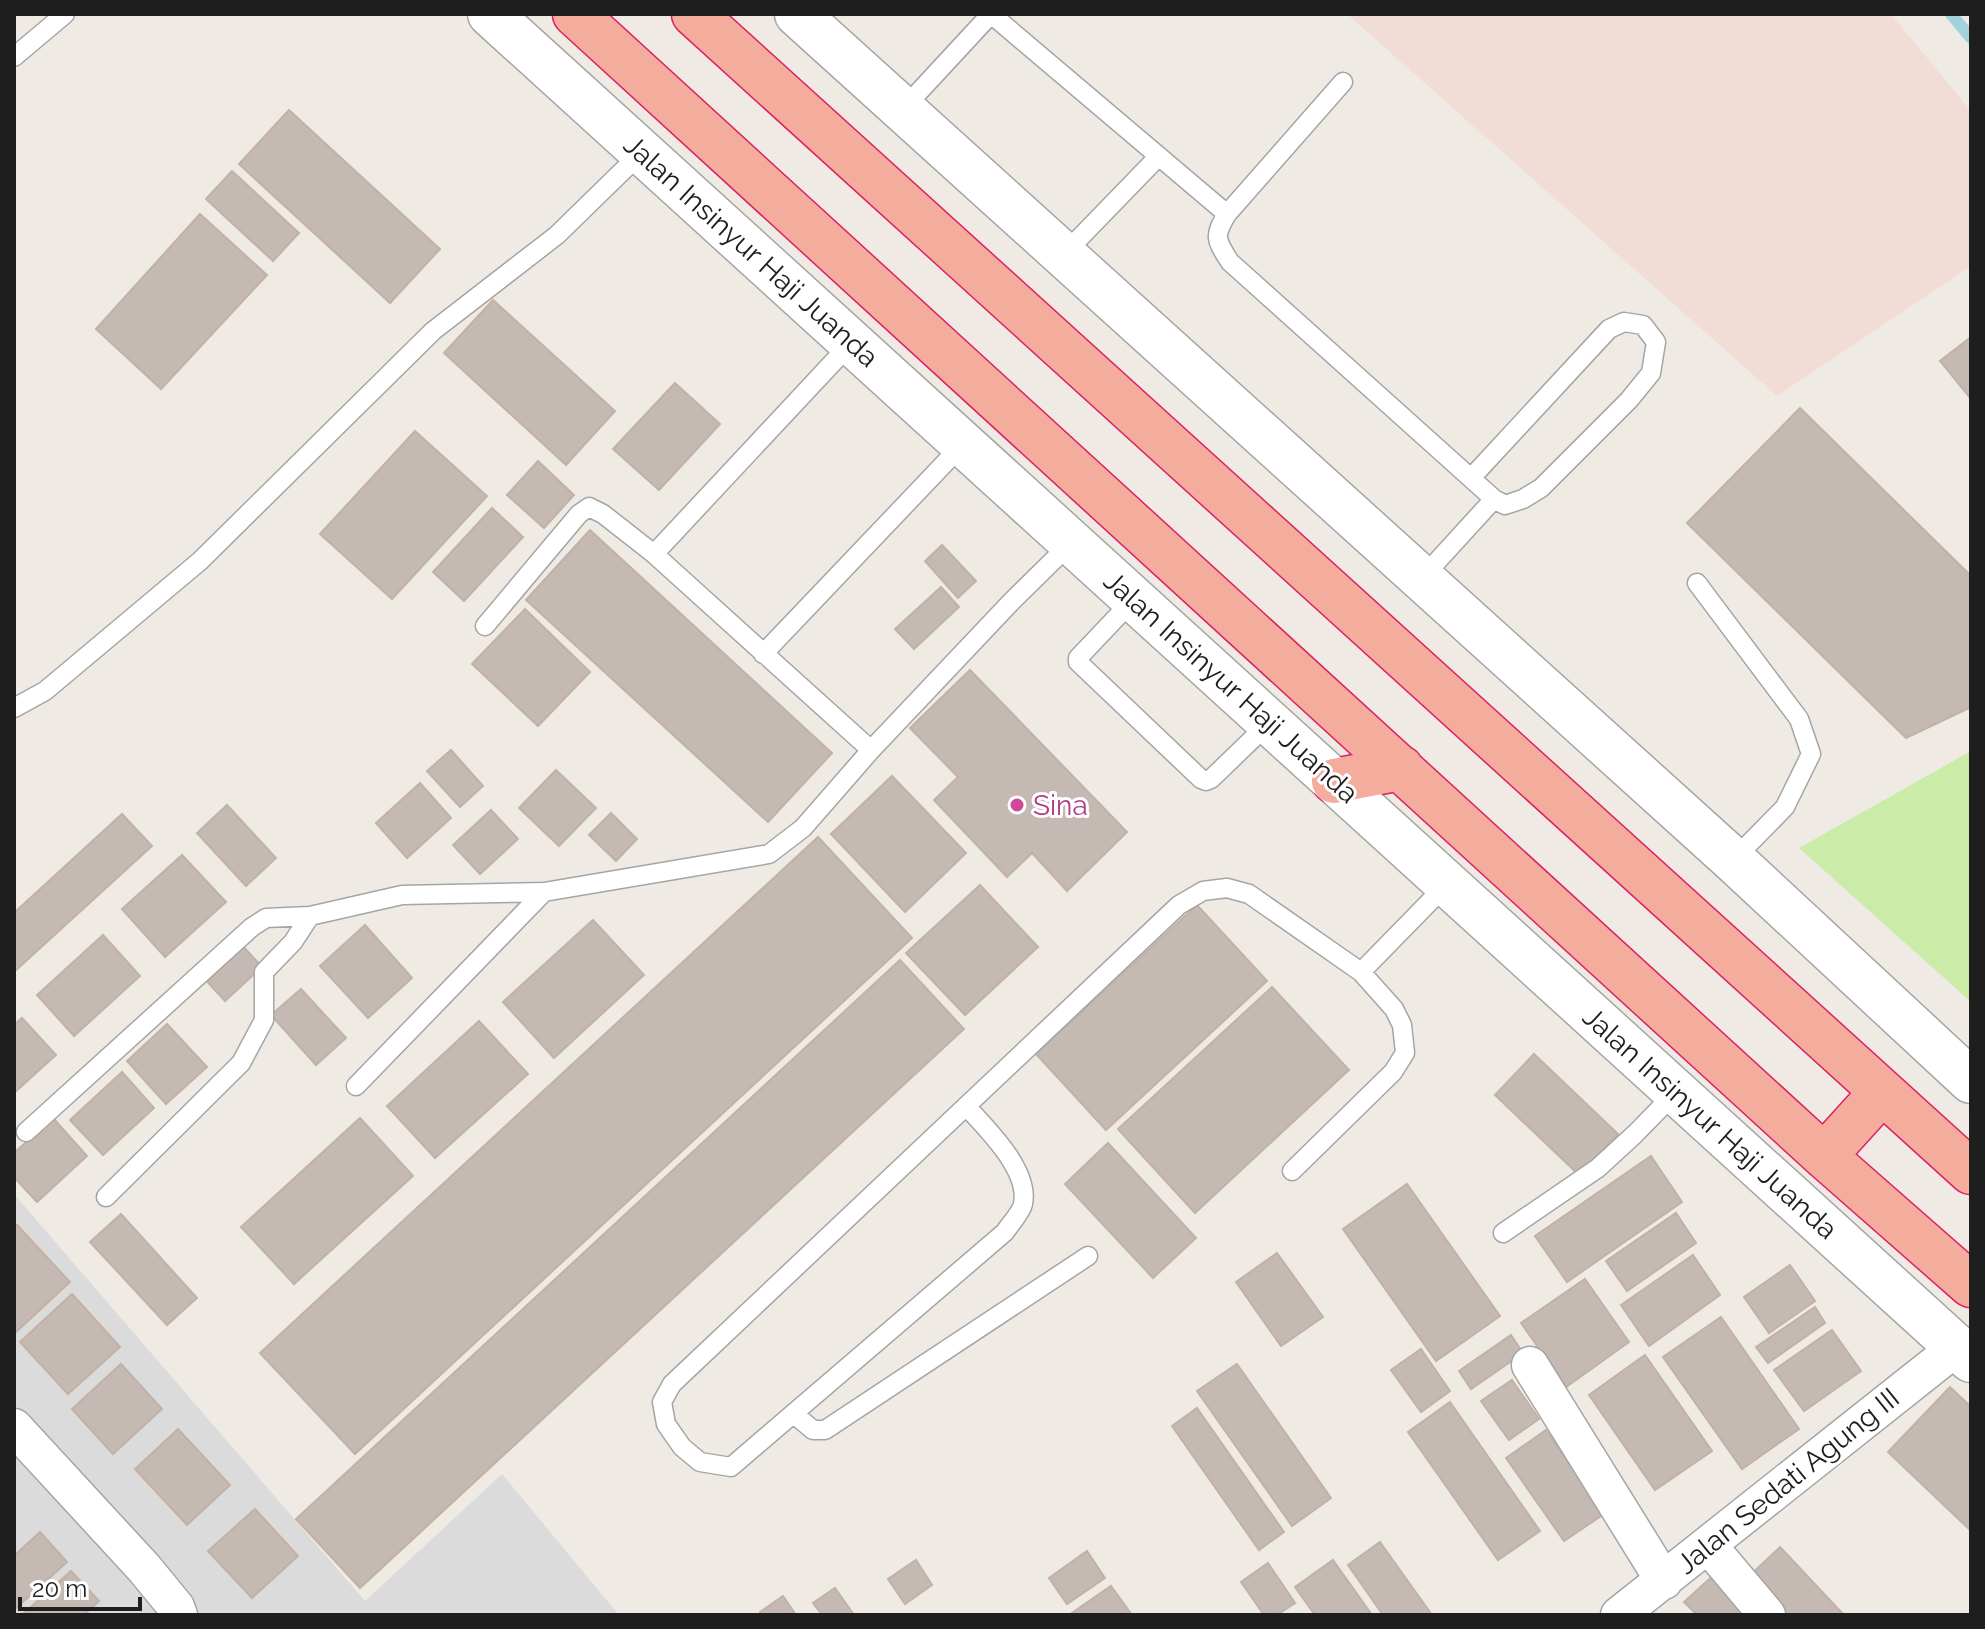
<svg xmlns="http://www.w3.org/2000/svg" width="1985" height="1629" font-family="Raleway,sans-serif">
<rect width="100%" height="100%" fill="#efebe4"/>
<path fill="#dcdbdb" d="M14 1194 365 1601 502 1474 619 1615H14Z"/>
<path fill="#f1ddd6" d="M1347 14H1891L1971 111V266L1777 396Z"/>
<path fill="#cbeba8" d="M1971 751V1002L1799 848Z"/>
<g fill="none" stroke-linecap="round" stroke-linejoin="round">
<path stroke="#a3d2de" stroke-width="12" d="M1951 14 1971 38"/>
</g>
<path fill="#c4bab3" stroke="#c1b1a6" stroke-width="2" d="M289 110 440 249 390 303 239 164Z
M232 171 299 233 273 261 206 199Z
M200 214 267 275 161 389 96 329Z
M493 300 615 411 566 465 444 353Z
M1971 337V399L1940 361Z
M675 383 720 424 659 490 613 449Z
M1800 408 1971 576V707L1906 738 1687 523Z
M415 431 487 496 392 599 320 534Z
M538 461 574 495 544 528 507 495Z
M492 508 523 537 464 601 433 572Z
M590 530 832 753 768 822 526 600Z
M942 545 976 581 958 598 925 561Z
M941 587 959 607 914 649 895 629Z
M525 609 590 672 538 726 472 664Z
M970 670 1127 832 1067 891 1032 853 1007 877 934 800 958 777 910 728Z
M451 750 483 786 460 807 427 771Z
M556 770 596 808 559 846 519 808Z
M892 776 966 853 905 912 831 834Z
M420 783 451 818 407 858 376 823Z
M227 805 276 858 246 886 197 833Z
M491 810 518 839 480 874 453 845Z
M611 813 637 839 616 861 589 835Z
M122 814 152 846 14 972V913Z
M818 837 912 938 355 1454 260 1353Z
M182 855 226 902 165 957 122 909Z
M980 885 1038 947 965 1015 906 953Z
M1197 905 1267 981 1106 1130 1036 1054Z
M593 920 644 975 554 1058 503 1002Z
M365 925 412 978 368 1018 320 966Z
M103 935 140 976 74 1036 37 995Z
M240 943 262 967 225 1001 203 977Z
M900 960 964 1029 360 1588 296 1519Z
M1272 987 1349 1070 1195 1213 1118 1129Z
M301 989 346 1038 316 1065 271 1015Z
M22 1018 56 1055 14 1093V1025Z
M479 1021 528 1074 435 1158 387 1106Z
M167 1024 207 1067 166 1104 127 1061Z
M1534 1054 1618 1134 1579 1175 1495 1095Z
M122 1072 154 1108 103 1155 70 1120Z
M53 1118 87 1156 37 1202 14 1177V1153Z
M360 1118 413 1176 294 1284 241 1227Z
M1108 1143 1196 1238 1153 1278 1065 1184Z
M1651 1156 1682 1202 1567 1282 1535 1236Z
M1407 1184 1500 1316 1436 1361 1343 1229Z
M1676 1213 1696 1243 1627 1291 1606 1261Z
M121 1214 197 1298 167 1325 90 1242Z
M17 1225 70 1282 14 1334V1228Z
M1277 1253 1323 1317 1281 1346 1236 1282Z
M1693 1255 1720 1295 1649 1346 1621 1305Z
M1790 1265 1815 1301 1769 1333 1744 1297Z
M1585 1279 1629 1342 1566 1387 1521 1323Z
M72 1294 120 1347 68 1394 20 1342Z
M1815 1307 1825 1323 1768 1363 1756 1347Z
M1721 1317 1799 1429 1742 1469 1663 1357Z
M1832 1330 1861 1371 1804 1411 1774 1370Z
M1511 1335 1523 1353 1471 1389 1459 1371Z
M1421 1349 1450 1391 1421 1412 1391 1370Z
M1645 1355 1712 1451 1655 1490 1589 1395Z
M121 1364 162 1409 113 1454 72 1409Z
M1237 1364 1331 1498 1292 1526 1197 1391Z
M1512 1380 1539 1419 1509 1440 1481 1401Z
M1950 1387 1971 1407V1531L1888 1452Z
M1450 1402 1540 1531 1498 1560 1408 1432Z
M1197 1408 1284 1532 1259 1550 1172 1426Z
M178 1429 230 1485 187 1525 135 1469Z
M1546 1430 1604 1514 1564 1541 1506 1458Z
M255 1509 298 1556 252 1598 208 1551Z
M40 1532 67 1562 14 1610V1556Z
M1380 1542 1432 1615H1383L1348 1565Z
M1780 1547 1844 1615H1777L1745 1580Z
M1087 1551 1105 1578 1067 1604 1049 1578Z
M916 1560 932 1585 905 1604 888 1579Z
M1333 1560 1372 1615H1315L1295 1587Z
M1268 1563 1295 1603 1277 1615H1264L1241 1582Z
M71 1571 99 1601 84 1615H22Z
M1716 1573 1756 1615H1697L1684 1602Z
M1111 1586 1132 1615H1069Z
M835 1588 854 1615H822L813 1603Z
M783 1596 796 1615H762L760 1612Z"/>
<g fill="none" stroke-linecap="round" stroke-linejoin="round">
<g stroke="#a5a5a5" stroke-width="21">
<path id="service" d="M991 14 1227 214
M14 57 65 14
M1343 82 1227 214C1213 237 1216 240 1230 262L1494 499 1505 505 1523 499 1541 488 1629 400 1651 373 1656 342 1643 325 1624 322 1609 329 1471 478
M903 109 991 14
M1063 255 1159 156
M654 554 852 342
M1421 579 1494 499
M1697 583 1799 719 1811 754 1785 807 1733 860
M1134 599 1078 658V662L1201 779 1206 781 1211 779 1270 722
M485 626 579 514 589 507 603 514 654 554 871 750
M763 654 963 444
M14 708 45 691 200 561 433 331 557 235 642 152
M1361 972 1447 884
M356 1086 544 892
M966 1106C986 1128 1030 1170 1023 1204 1021 1213 1010 1224 1005 1232L731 1467 700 1462 682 1447 666 1424 662 1402 672 1384 1179 905 1203 891 1227 888 1249 894 1361 972 1394 1009 1402 1025 1405 1053 1393 1072 1292 1171
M26 1132 252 927 266 918 310 916 402 895 544 892 769 854 803 828 871 750 1013 600 1071 543
M106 1197 241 1063 264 1020V972L293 942 310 916
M1503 1233 1598 1168 1635 1134 1676 1092
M794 1414 813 1430H825L1088 1256"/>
</g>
<g stroke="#a5a5a5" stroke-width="39">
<path id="minor" d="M1530 1365 1664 1581
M14 1427 144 1568 176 1607 179 1615
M1708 1545 1767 1615
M1619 1615 1957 1347"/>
</g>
<g stroke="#a5a5a5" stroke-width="47">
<path id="tertiary" d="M490 14 1971 1360
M797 14 1733 860 1971 1081"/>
</g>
<g stroke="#de2066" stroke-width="47">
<path id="trunk" d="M575 14 1824 1156 1971 1285
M694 14 1971 1172
M1334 781 1401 768
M1824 1156 1882 1092"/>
</g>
<use href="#service" stroke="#fff" stroke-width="18"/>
<use href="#minor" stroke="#fff" stroke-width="36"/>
<use href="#tertiary" stroke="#fff" stroke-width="44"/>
<use href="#trunk" stroke="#f4ac9c" stroke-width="44"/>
</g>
<circle fill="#d1479c" stroke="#fff" stroke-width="3" cx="1017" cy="805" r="8"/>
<g text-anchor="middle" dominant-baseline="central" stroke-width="6" stroke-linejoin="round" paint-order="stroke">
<g font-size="28" fill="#1e1e1e" stroke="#fff">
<text transform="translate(751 251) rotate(42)">Jalan Insinyur Haji Juanda</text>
<text transform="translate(1231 687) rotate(42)">Jalan Insinyur Haji Juanda</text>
<text transform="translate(1710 1123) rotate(42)">Jalan Insinyur Haji Juanda</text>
<text transform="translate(1788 1481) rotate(-39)">Jalan Sedati Agung III</text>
</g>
<g font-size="28" fill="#b23c85" stroke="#fff" text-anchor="start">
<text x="1033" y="805">Sina</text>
</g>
</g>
<rect width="1985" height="1629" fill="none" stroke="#1e1e1e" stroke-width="32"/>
<path d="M20 1597v12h120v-12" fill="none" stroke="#1e1e1e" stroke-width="4"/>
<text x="32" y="1597" font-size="24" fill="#1e1e1e" stroke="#ffffff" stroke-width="6" paint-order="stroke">20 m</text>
</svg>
